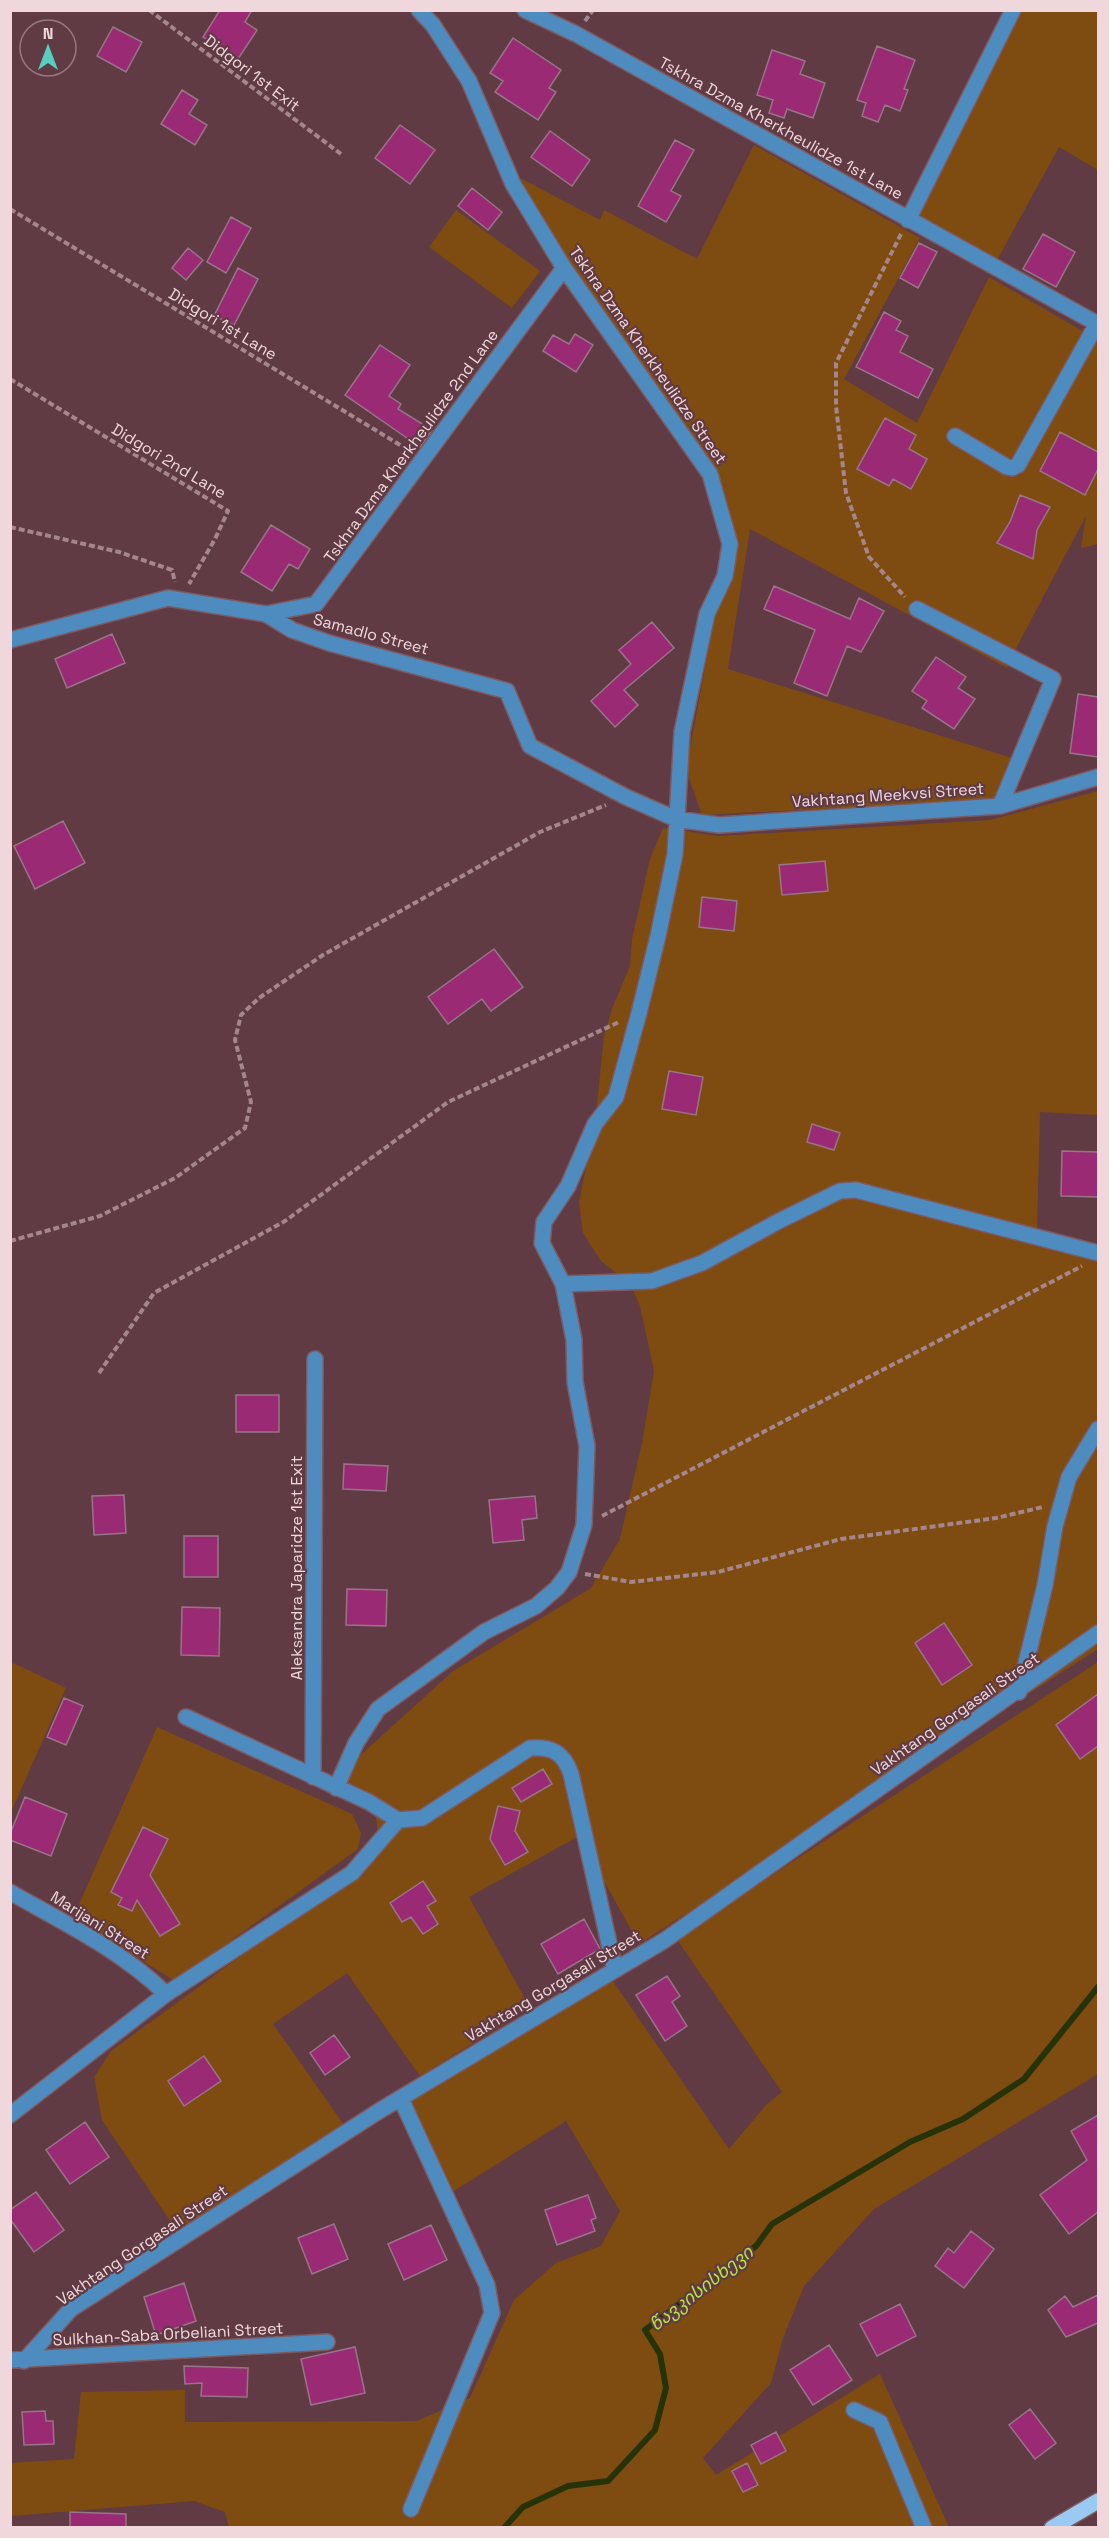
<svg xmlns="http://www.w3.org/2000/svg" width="1109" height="2538" font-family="'Space Grotesk','Noto Sans Georgian',sans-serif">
<rect width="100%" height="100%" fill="#603b44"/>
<path fill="#7e4c10" d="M1019 11H1098V170L1059 147 996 262 916 216Z
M754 145 920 238 844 379 917 423 989 277 1098 340V544L1081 548 1086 516 1014 652 917 602 1010 661 1007 668 750 529 728 669 1015 759 998 800 702 815 686 770 714 619 732 573 738 542 721 480 648 374 574 275 520 178 600 220 604 210 697 259Z
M456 210 540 271 512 308 429 247Z
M1098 791V1115L1040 1112 1037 1232 854 1185 704 1257 652 1276H620L601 1261 583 1233 579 1202 595 1124 604 1036 612 1009 630 966 632 939 650 859 663 828 719 836 990 820Z
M855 1196 1098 1257V1649L639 1944 579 1836 469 1897 530 2008 420 2076 347 1973 273 2024 344 2125 179 2234 102 2120 94 2077 111 2051 360 1869C376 1848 381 1835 374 1808L330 1783 453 1671 591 1588 620 1539 642 1443 654 1371 640 1306 633 1290H652L685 1279 842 1199Z
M1098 1662V2074L874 2209 804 2286 783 2338 771 2383 703 2458 716 2475 880 2374 949 2527 229 2528 225 2512 194 2501 11 2516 10 2463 74 2459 81 2392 185 2390V2422L417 2421 470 2398 514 2300 556 2263 601 2246 620 2211 566 2121 452 2192 409 2102 612 1980 729 2149 766 2105 782 2092 676 1938Z
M13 1663 66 1688 11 1812 10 1668Z
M157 1727 352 1814 361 1833 358 1849 175 1981 73 1918Z"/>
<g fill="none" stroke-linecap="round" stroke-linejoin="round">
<path stroke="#263308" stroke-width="6" d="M504 2528 523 2507 568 2486 608 2481 655 2430 666 2388 660 2354 645 2330 756 2246 772 2224 910 2142 963 2119 1024 2079 1098 1987"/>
</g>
<path fill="#992a73" stroke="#987488" stroke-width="1.5" d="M220 10H252L245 22 257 30 238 59 203 37Z
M113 27 142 42 126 72 97 56Z
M513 38 561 70 549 88 556 92 538 120 495 92 503 81 490 73Z
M877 46 915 60 904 89 908 90 900 111 885 105 878 122 862 116 866 103 857 100Z
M772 50 805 61 800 74 825 83 813 118 787 109 784 118 769 113 773 100 757 95Z
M182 90 198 100 189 114 207 125 195 145 161 124Z
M400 125 435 150 410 184 375 158Z
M550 131 590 160 572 186 531 157Z
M675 140 694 150 671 191 681 196 666 222 638 206Z
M472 188 502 212 488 230 458 206Z
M231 217 251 228 226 273 207 262Z
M1043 234 1075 252 1056 287 1023 269Z
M919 243 937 252 918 288 900 278Z
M188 248 203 260 186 280 172 268Z
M238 268 258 279 234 325 214 316Z
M884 312 901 321 896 330 908 336 900 352 933 369 918 398 856 367Z
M575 334 593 345 576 372 543 351 553 335 569 344Z
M380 345 410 365 389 396 401 404 398 409 432 430 420 447 345 395Z
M885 418 916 435 909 449 927 459 911 489 893 479 889 486 857 469Z
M1060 432 1098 452V469L1085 495 1040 471Z
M1020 495 1050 507 1037 530 1033 559 997 543 1010 522Z
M271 525 310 549 298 569 289 564 272 591 241 572Z
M774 586 850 619 859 598 884 611 861 652 847 646 827 696 794 683 815 630 764 609Z
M652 622 674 648 624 690 638 705 615 727 591 701 631 664 619 650Z
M112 634 125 663 67 688 55 659Z
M936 657 966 677 958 688 975 699 954 729 922 708 927 701 912 691Z
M1078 694 1098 697V757L1070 753Z
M63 821 85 863 35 889 14 846Z
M825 861 828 891 782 895 779 865Z
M702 897 737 901 734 931 699 927Z
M494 949 523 987 491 1011 482 999 448 1024 428 997Z
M669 1071 703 1077 696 1115 662 1109Z
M812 1124 840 1133 834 1150 807 1142Z
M1062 1151 1098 1152V1197L1061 1196Z
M236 1395H279V1432H236Z
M344 1464 388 1466 386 1491 343 1489Z
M124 1495 126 1533 94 1535 92 1496Z
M535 1496 537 1518 522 1520 524 1540 493 1543 489 1500Z
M184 1536H218V1577H184Z
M347 1589 387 1590 386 1626 346 1625Z
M182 1607 220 1608 219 1656 181 1655Z
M944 1623 972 1665 942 1685 915 1643Z
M1098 1694V1746L1080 1759 1056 1725Z
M64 1698 83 1706 66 1745 47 1737Z
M543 1769 552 1784 521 1802 512 1788Z
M25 1797 67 1814 51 1856 10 1840V1834Z
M498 1806 520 1811 515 1831 528 1852 505 1865 490 1839Z
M143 1827 168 1839 150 1875 180 1924 160 1936 137 1900 132 1911 118 1905 122 1898 111 1892Z
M423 1881 436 1901 427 1906 438 1924 423 1934 411 1917 402 1922 390 1903Z
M584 1919 600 1949 558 1974 541 1944Z
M667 1976 680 1996 672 2002 687 2026 665 2041 636 1995Z
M334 2035 350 2057 325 2075 310 2053Z
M204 2056 221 2081 184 2106 168 2081Z
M1098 2115V2212L1069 2234 1040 2195 1087 2160 1071 2131Z
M85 2122 109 2157 70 2184 46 2150Z
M36 2192 64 2230 34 2252 10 2219V2210Z
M588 2195 596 2218 591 2220 595 2231 557 2245 545 2210Z
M334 2224 348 2259 312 2274 298 2238Z
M431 2225 447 2260 404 2280 388 2244Z
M971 2231 994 2249 964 2288 935 2266 948 2248 954 2253Z
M184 2283 196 2321 156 2335 144 2297Z
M1098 2295V2323L1066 2337 1048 2310 1065 2296 1073 2307Z
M900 2304 916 2336 877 2356 860 2324Z
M829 2345 852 2380 813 2405 790 2370Z
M355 2347 365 2393 311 2405 301 2359Z
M184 2366 248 2368 247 2397 201 2396 202 2383 185 2384Z
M1030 2409 1056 2443 1035 2459 1009 2425Z
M45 2411 46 2421H53L54 2444 24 2445 22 2412Z
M776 2432 786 2451 761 2464 751 2445Z
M747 2463 758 2485 743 2492 732 2471Z
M70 2512 126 2514V2528H70Z"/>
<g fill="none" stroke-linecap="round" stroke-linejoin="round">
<g stroke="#7d5a62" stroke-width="18">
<path id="minor" d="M525 10 576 34 1094 322V329L1018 465 1012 468 1007 467 955 436
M908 220 1013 10
M917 609 1053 679 1000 806
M266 614 316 604 564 268
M10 640 168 598 266 614 292 630 329 643 507 691 530 746 626 797 676 819 719 825 1000 806 1098 777
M563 1284 652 1281 702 1263 779 1221 840 1191 856 1190 1098 1253
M1019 1692 1045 1585 1055 1526 1069 1477 1098 1429
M313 1777 315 1359
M336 1788 356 1743 378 1709 484 1632 536 1606 557 1588 569 1572 584 1525 587 1446 575 1382 574 1340 563 1284 542 1243 544 1222 568 1186 595 1124 616 1097 639 1013 658 936 675 854 682 732 707 614 725 576 730 544 710 474 564 268 513 184 469 81 433 25 419 10
M398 1820 422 1818 530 1748C552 1746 564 1753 571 1774L615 1970
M10 1892C64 1923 121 1950 166 1994
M401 2099 487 2285 492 2313 411 2509
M10 2115 166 1994 352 1873 398 1820 369 1802 186 1717
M10 2360 327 2342
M24 2361 71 2309 379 2111 665 1940 1098 1633
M854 2410 880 2422 924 2528"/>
</g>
<g stroke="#7d5a62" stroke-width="18">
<path id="major" d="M1052 2528 1098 2501"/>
</g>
<path stroke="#a5868d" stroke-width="4" stroke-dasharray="6 3" stroke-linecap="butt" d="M149 10 341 154
M585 21 593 10
M10 209 410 451
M901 234 836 363V406L846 493 869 557 905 597
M10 379 228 511 215 539 189 584
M10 527 119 552 172 570 175 582
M10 1241 100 1216 175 1178 245 1128 251 1102 235 1040 241 1015 259 998 323 955 540 832 606 805
M99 1373 154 1293 285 1221 448 1102 619 1022
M602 1516 1082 1266
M585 1574 631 1582 718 1572 841 1539 996 1518 1043 1507"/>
<use href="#minor" stroke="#4e8cbf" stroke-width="15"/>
<use href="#major" stroke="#9ac9f2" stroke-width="15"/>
</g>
<g text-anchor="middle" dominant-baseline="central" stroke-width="4.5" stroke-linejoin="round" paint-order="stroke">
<g font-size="16" fill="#efd7db" stroke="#603b44">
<text transform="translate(252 73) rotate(37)">Didgori 1st Exit</text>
<text transform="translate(781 128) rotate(29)">Tskhra Dzma Kherkheulidze 1st Lane</text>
<text transform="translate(223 324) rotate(31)">Didgori 1st Lane</text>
<text transform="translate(648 355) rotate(55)">Tskhra Dzma Kherkheulidze Street</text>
<text transform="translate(411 446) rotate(-54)">Tskhra Dzma Kherkheulidze 2nd Lane</text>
<text transform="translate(169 461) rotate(31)">Didgori 2nd Lane</text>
<text transform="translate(371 634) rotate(15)">Samadlo Street</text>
<text transform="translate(888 795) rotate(-4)">Vakhtang Meekvsi Street</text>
<text transform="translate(296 1568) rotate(-90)">Aleksandra Japaridze 1st Exit</text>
<text transform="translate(955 1714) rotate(-35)">Vakhtang Gorgasali Street</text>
<text transform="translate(100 1925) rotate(32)">Marijani Street</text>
<text transform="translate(553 1986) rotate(-31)">Vakhtang Gorgasali Street</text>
<text transform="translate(142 2245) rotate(-34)">Vakhtang Gorgasali Street</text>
<text transform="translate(168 2334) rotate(-3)">Sulkhan-Saba Orbeliani Street</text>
</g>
<g font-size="18" font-style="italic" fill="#b4e63e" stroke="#603b44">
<text transform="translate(701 2288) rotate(-38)">წავკისისხევი</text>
</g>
</g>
<rect width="1109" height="2538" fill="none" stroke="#efd7db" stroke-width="24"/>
<g transform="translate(48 48)"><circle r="28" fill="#603b44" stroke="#997980" stroke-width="1.5"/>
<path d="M0-4.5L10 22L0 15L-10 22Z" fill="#58cec0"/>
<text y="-9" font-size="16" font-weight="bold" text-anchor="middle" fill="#efd7db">N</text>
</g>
</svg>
